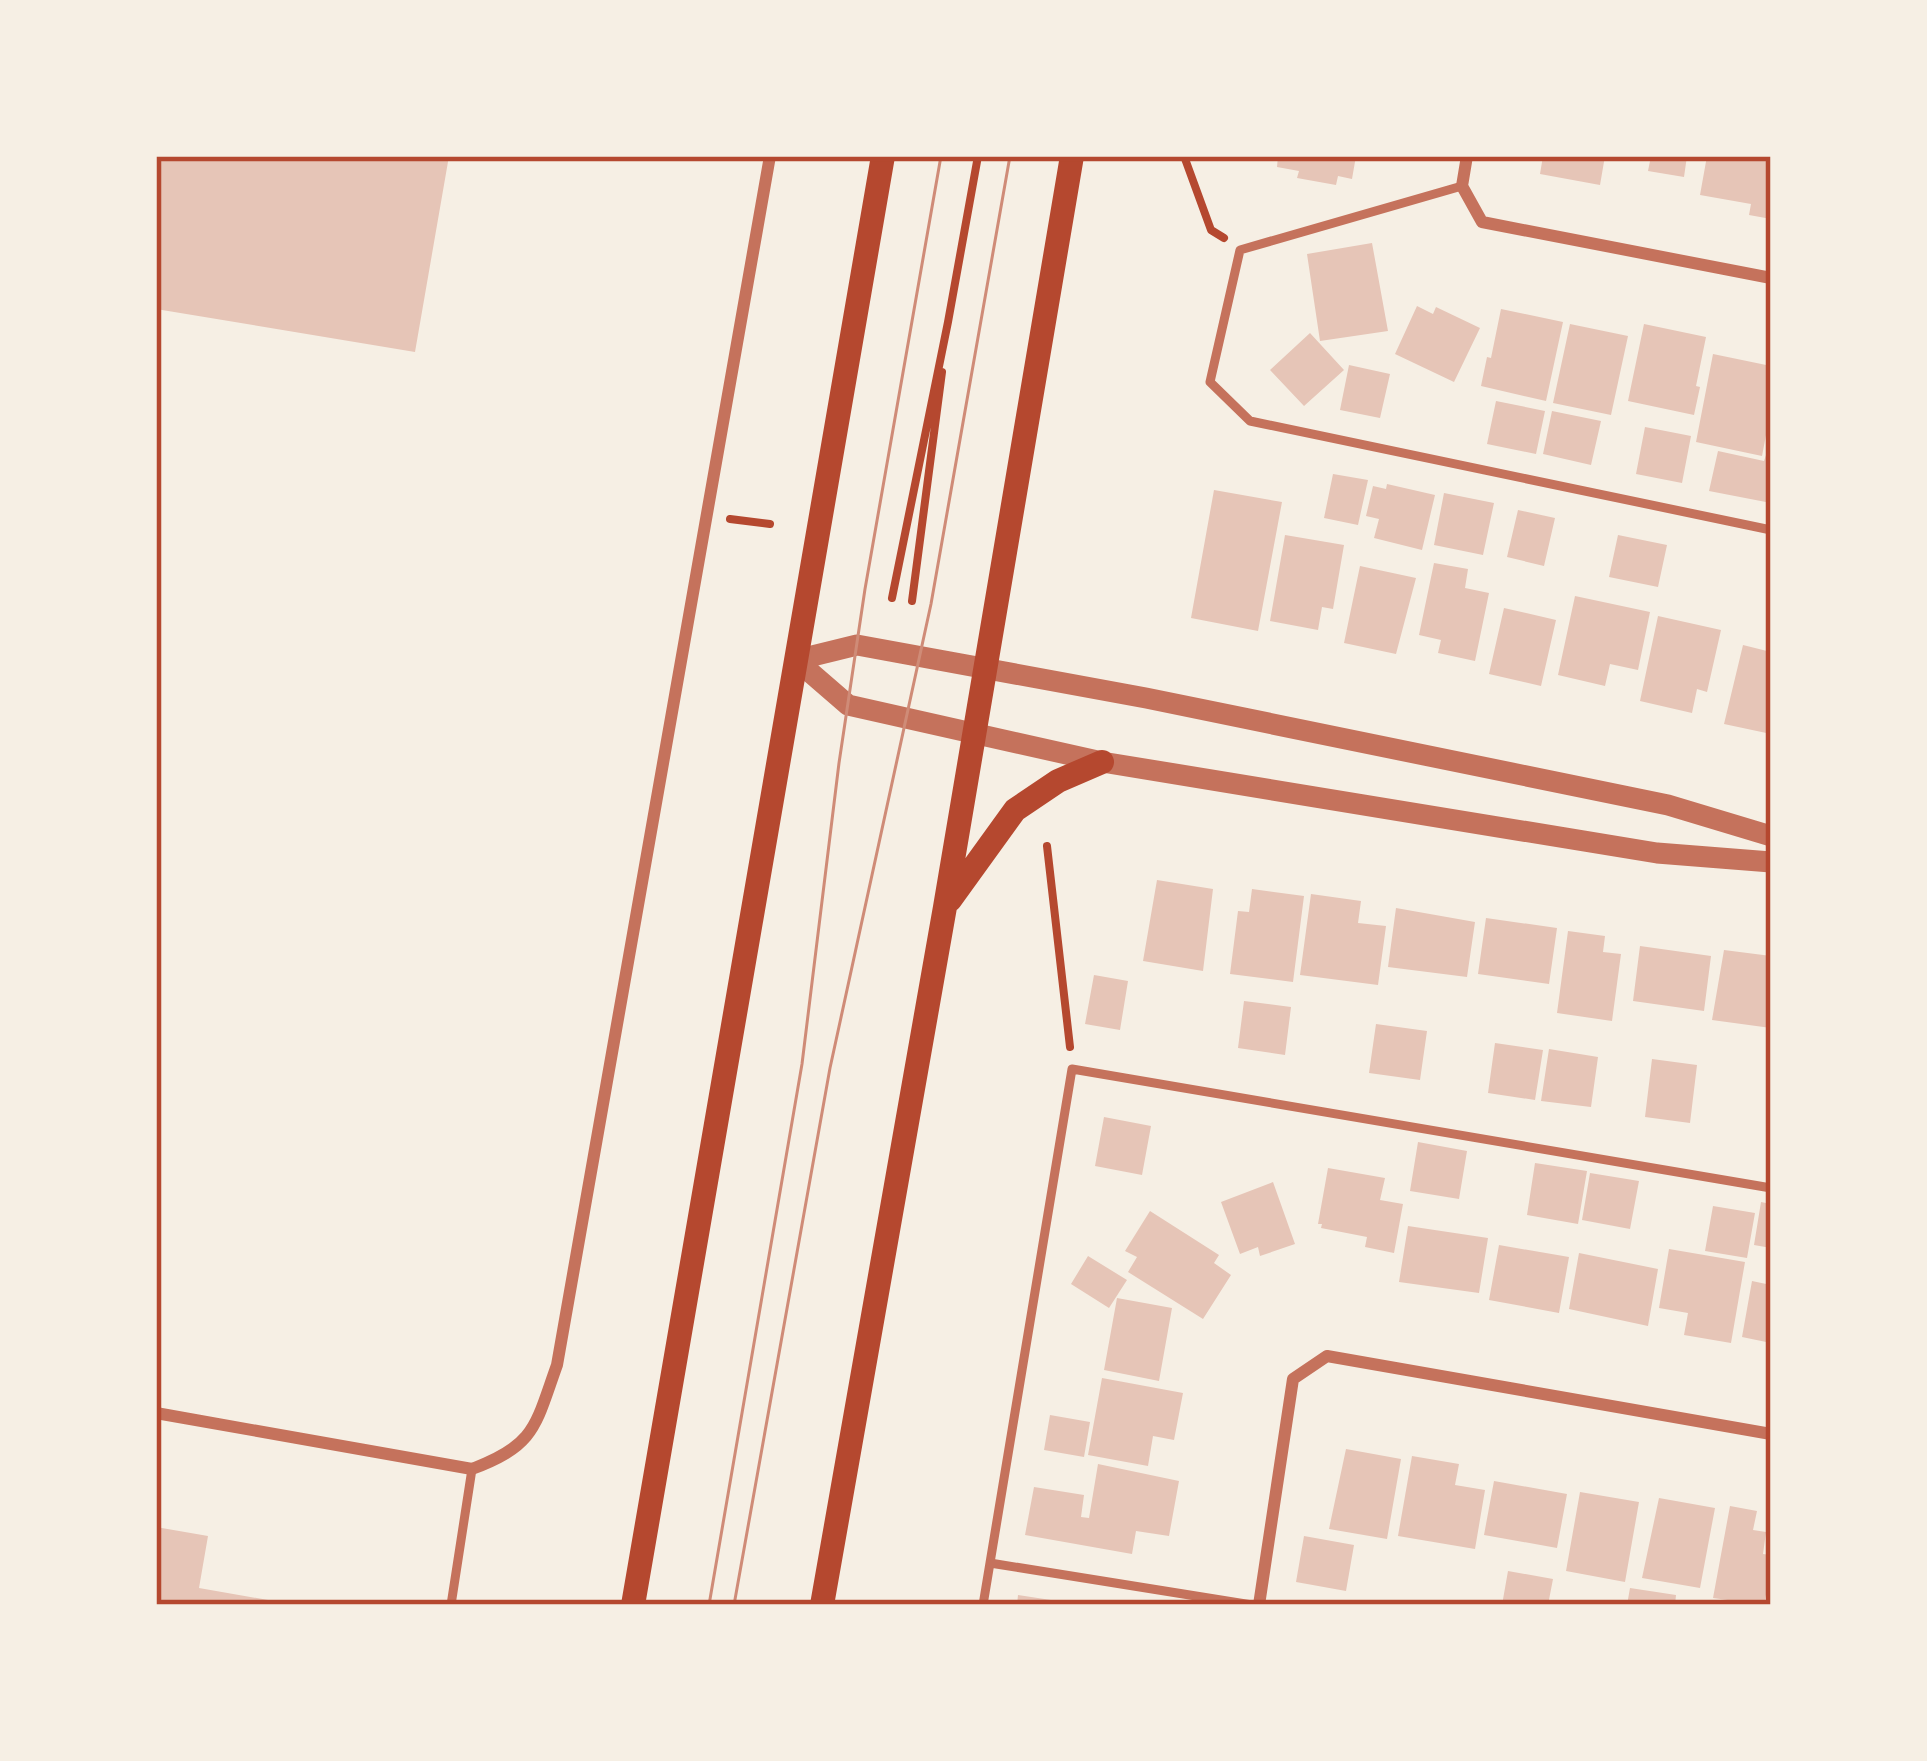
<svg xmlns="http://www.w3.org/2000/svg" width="1927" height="1761" font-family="Arial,sans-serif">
<rect width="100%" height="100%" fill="#f6efe4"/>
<path fill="#e6c5b7" d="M156 156H449L415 352 156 309Z
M1278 156H1356L1352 179 1338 176 1336 185 1297 178 1299 171 1277 167Z
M1543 156H1605L1600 185 1540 174Z
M1651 156H1687L1684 177 1648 171Z
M1707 156H1771V219L1749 215 1751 204 1700 195Z
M1372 243 1388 331 1320 341 1307 254Z
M1417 306 1433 314 1436 307 1480 328 1454 382 1395 354Z
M1501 309 1563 322 1546 401 1481 386 1487 357 1491 358Z
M1570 324 1628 336 1611 415 1553 403Z
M1644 324 1706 337 1696 386 1700 387 1694 415 1628 401Z
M1310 333 1344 370 1304 406 1270 370Z
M1713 354 1771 366V409L1762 456 1696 442Z
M1349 365 1390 374 1380 418 1340 410Z
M1496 401 1545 411 1536 454 1487 444Z
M1552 411 1601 421 1591 465 1543 454Z
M1645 427 1691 436 1682 483 1636 474Z
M1769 446 1771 503 1709 491 1718 451 1764 461Z
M1333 474 1368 480 1358 525 1324 518Z
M1387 484 1435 495 1422 550 1374 538 1379 519 1366 516 1373 486 1386 489Z
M1214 490 1282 502 1258 631 1191 618Z
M1444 493 1494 503 1483 555 1434 545Z
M1518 510 1555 518 1544 566 1507 557Z
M1285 535 1344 545 1333 609 1322 607 1318 630 1270 621Z
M1618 535 1667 545 1658 587 1609 577Z
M1434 563 1468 569 1465 588 1489 593 1475 661 1438 653 1441 640 1419 635Z
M1360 566 1416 578 1396 654 1344 643Z
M1575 596 1650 612 1638 670 1610 664 1605 686 1558 675Z
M1504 608 1556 620 1541 686 1489 674Z
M1658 616 1721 630 1707 692 1697 689 1692 713 1640 701Z
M1743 645 1771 652V734L1724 724Z
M1157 880 1213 889 1203 971 1143 961Z
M1252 889 1304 896 1293 982 1230 974 1238 911 1249 912Z
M1311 894 1361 901 1358 923 1386 926 1378 985 1300 975Z
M1396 908 1475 922 1467 977 1388 967Z
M1486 918 1557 928 1549 984 1478 974Z
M1568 931 1605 936 1603 952 1621 954 1612 1021 1557 1013Z
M1640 946 1711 956 1704 1011 1633 1001Z
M1724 950 1771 956V1028L1712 1020Z
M1094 975 1128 981 1120 1030 1085 1024Z
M1244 1001 1291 1007 1285 1055 1238 1048Z
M1376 1024 1427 1031 1420 1080 1369 1073Z
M1495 1043 1543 1050 1535 1100 1488 1093Z
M1549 1049 1598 1057 1591 1107 1541 1101Z
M1652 1059 1697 1065 1690 1123 1645 1117Z
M1104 1117 1151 1126 1142 1175 1095 1166Z
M1418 1142 1467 1151 1459 1199 1410 1191Z
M1535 1163 1587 1171 1578 1224 1527 1215Z
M1328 1168 1385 1178 1380 1200 1403 1204 1394 1253 1365 1247 1367 1237 1321 1228 1322 1224H1318Z
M1590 1173 1639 1181 1630 1229 1582 1220Z
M1273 1182 1295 1244 1260 1256 1258 1247 1240 1254 1221 1202Z
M1761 1202 1771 1204V1248L1754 1245Z
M1713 1206 1755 1213 1747 1258 1705 1251Z
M1150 1211 1219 1255 1214 1263 1231 1275 1203 1319 1128 1272 1137 1257 1125 1251Z
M1408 1226 1488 1238 1479 1293 1399 1282Z
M1499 1245 1569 1257 1559 1313 1489 1300Z
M1669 1249 1745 1262 1731 1343 1684 1335 1688 1313 1659 1308Z
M1579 1253 1658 1269 1648 1326 1569 1309Z
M1088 1256 1127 1280 1109 1308 1071 1284Z
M1752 1281 1771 1285V1343L1742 1337Z
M1117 1298 1172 1308 1159 1381 1104 1370Z
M1102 1378 1183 1393 1174 1440 1153 1436 1148 1466 1088 1455Z
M1050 1415 1090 1422 1084 1457 1044 1450Z
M1346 1449 1401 1459 1387 1539 1329 1529Z
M1412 1456 1459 1464 1455 1485 1485 1490 1475 1549 1398 1536Z
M1098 1464 1179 1481 1169 1536 1136 1531 1132 1554 1025 1535 1034 1487 1084 1495 1081 1517 1089 1518Z
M1494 1481 1567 1494 1557 1548 1484 1535Z
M1580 1492 1639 1502 1625 1582 1566 1571Z
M1659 1498 1715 1508 1700 1588 1642 1578Z
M1730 1506 1757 1511 1753 1530 1766 1532 1763 1554 1771 1555V1568L1764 1605 1713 1598Z
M156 1527 208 1536 199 1588 285 1603V1605H156Z
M1304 1536 1354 1545 1346 1591 1296 1582Z
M1508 1571 1553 1579 1548 1605H1502Z
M1630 1588 1676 1595 1675 1605H1627Z
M1018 1595 1064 1602V1605H1017Z"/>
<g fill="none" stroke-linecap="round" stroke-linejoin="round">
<path stroke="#b5482f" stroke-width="8" d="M1184 156 1211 230 1224 238
M730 519 770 524
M892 598 948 322 978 156
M912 601 942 372
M1047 846 1070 1047"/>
<path stroke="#c5725c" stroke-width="9" d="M1462 186 1240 250 1210 382 1250 421 1771 530
M990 1563 1252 1605
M451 1605 472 1469
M983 1605 1072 1069 1771 1188"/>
<path stroke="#c5725c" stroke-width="12" d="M1467 156 1462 186 1482 222 1771 278
M156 1413 472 1469C536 1445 535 1426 557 1365L770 156
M1259 1605 1293 1379 1327 1356 1771 1434"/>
<path stroke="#c5725c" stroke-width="21" d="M796 660 848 705 1102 762 1657 853 1771 862
M796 660 857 645 1146 698 1668 805 1771 836"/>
<path stroke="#b5482f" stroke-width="24" d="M950 900 1015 810 1058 781 1102 762
M633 1605 883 156
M822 1605 945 907 1072 156"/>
<path stroke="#cf8b77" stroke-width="3" d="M709 1605 802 1064 839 763 865 589 941 156
M734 1605 830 1068 931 604 1010 156"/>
</g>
<rect width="1927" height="1761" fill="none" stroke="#f6efe4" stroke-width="318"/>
<rect x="159" y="159" width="1609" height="1443" fill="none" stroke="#b5482f" stroke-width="4.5"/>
</svg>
